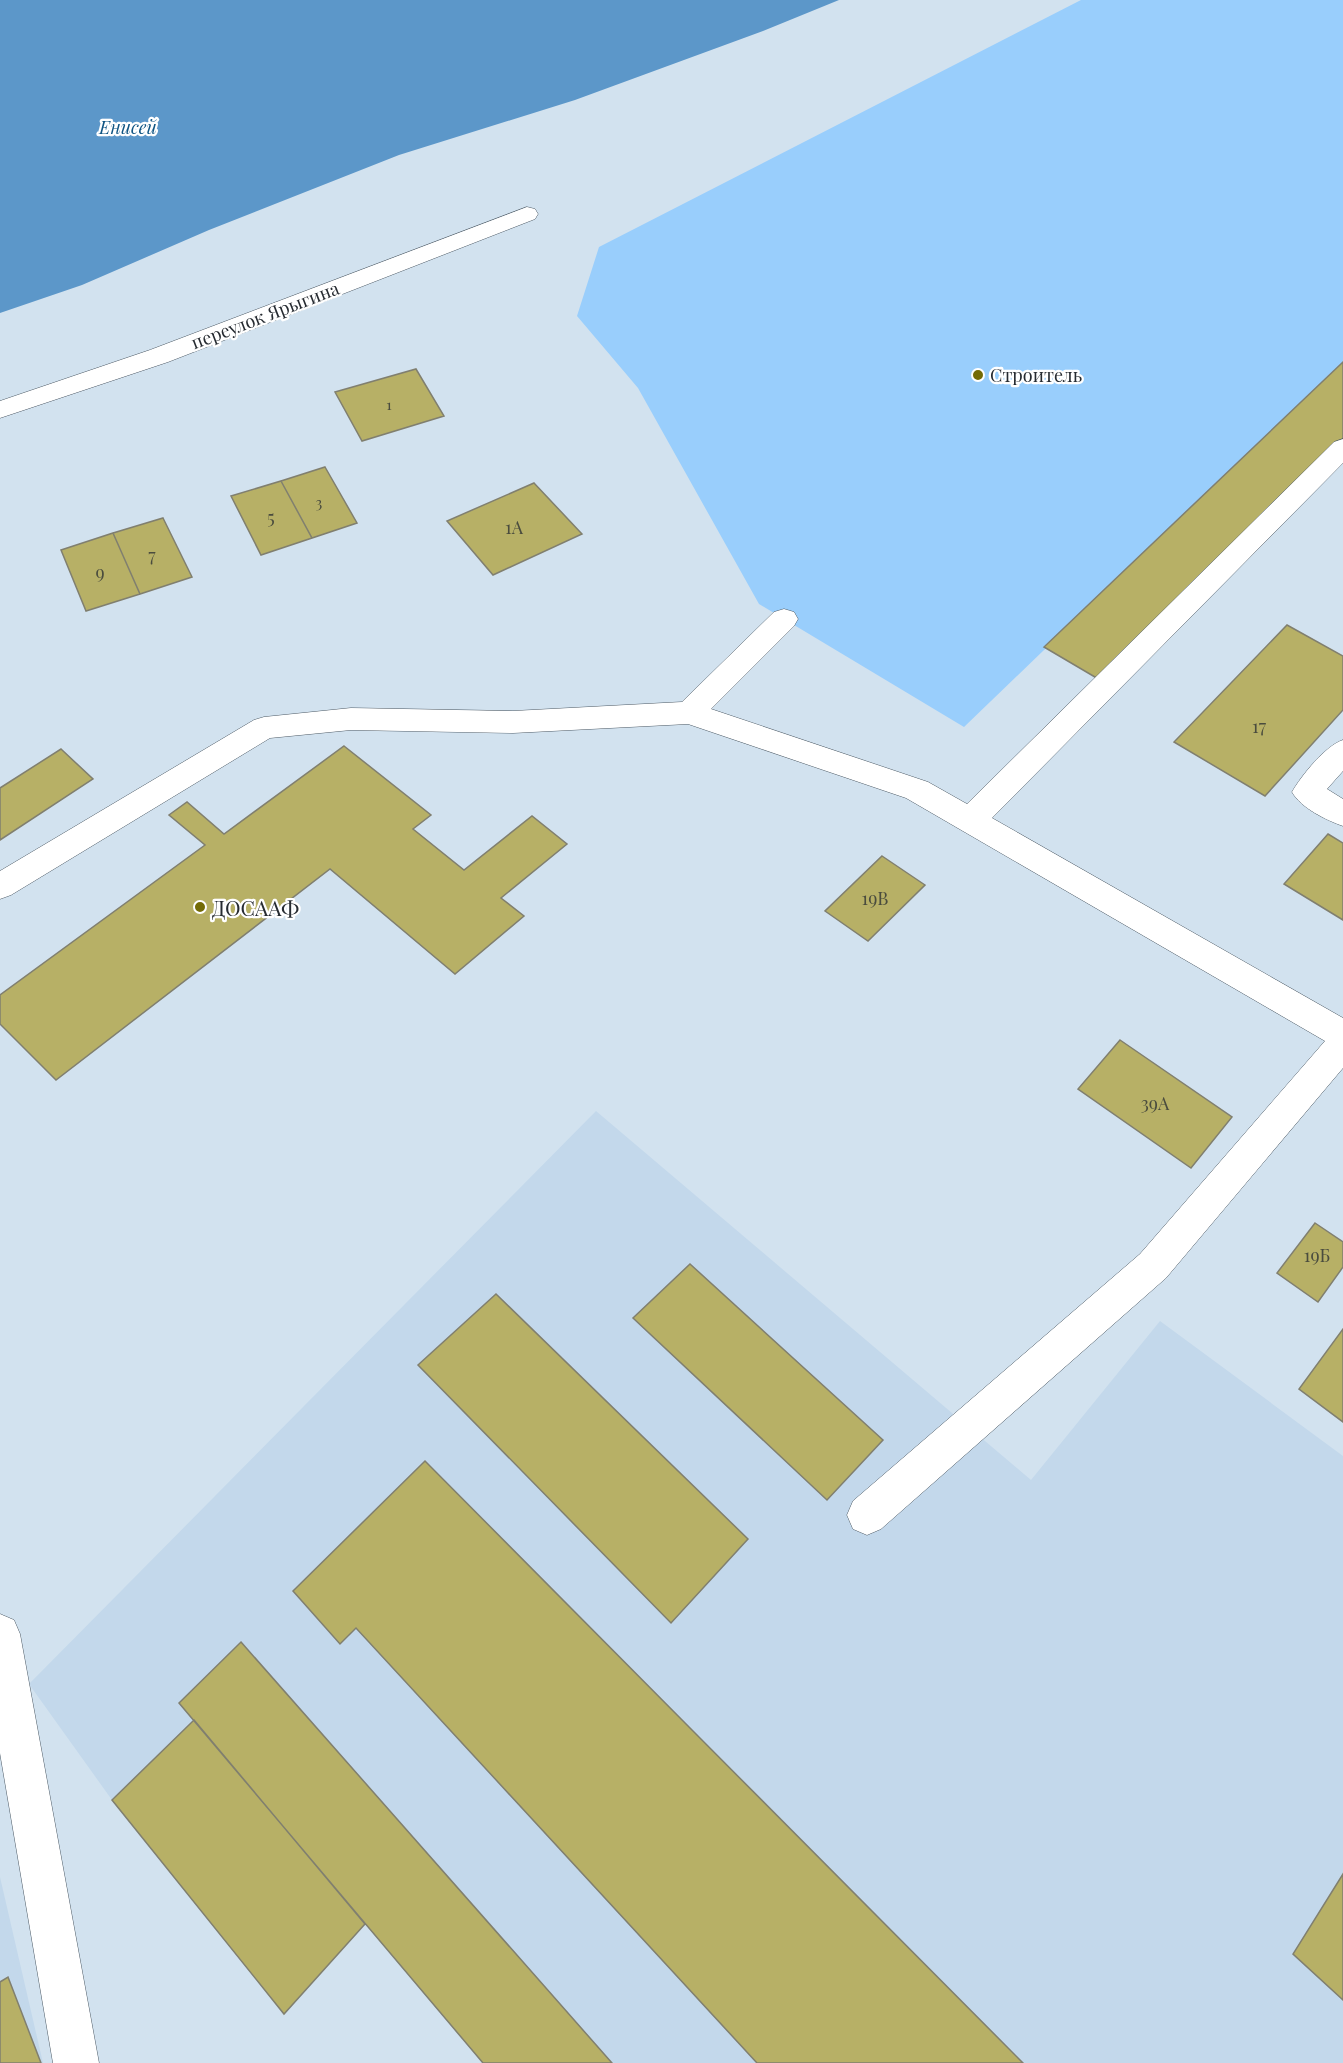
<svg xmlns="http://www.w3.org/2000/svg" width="1343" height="2063" font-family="'Playfair Display',serif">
<rect width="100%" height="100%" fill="#d2e2ef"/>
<path fill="#c3d8eb" d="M596 1111 1031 1480 1160 1321 1343 1456V2063H483L365 1924 284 2014 112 1800 29 1684Z
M0 1877 43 2063H0Z"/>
<path fill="#99cefc" d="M1081 0H1343V362L964 727 759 604 638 388 577 316 599 247Z"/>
<path fill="#5c97c9" d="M0 0H839L763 31 575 100 399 155 209 230 82 285 0 313Z"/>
<path fill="#b7b066" stroke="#807f6f" stroke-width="1.5" d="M1343 362V439L1100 680 1044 647Z
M416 369 444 416 362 441 335 392Z
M325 467 357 523 312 538 281 481Z
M281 481 312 538 261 555 231 496Z
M534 483 582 534 493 575 447 521Z
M163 518 192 577 140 594 113 533Z
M113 533 140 594 86 611 61 550Z
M1287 625 1343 656V710L1265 796 1174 742Z
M344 746 431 815 413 829 464 870 532 816 567 844 501 898 524 916 455 974 330 869 56 1080 0 1024V995L205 845 169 815 187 802 224 834Z
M61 749 93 779 0 840V788Z
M1328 834 1343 843V920L1284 884Z
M882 856 925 885 868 941 825 911Z
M1120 1040 1232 1117 1191 1168 1078 1089Z
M1315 1223 1343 1242V1267L1318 1302 1277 1273Z
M690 1264 883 1440 827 1500 633 1318Z
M496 1294 748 1539 671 1623 418 1365Z
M1343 1329V1422L1299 1389Z
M425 1461 692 1730 1023 2063H757L356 1628 340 1644 293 1591Z
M241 1642 612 2063H483L179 1703Z
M194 1720 365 1924 284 2014 112 1800Z
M1343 1874V2000L1293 1954Z
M8 1977 41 2063H0V1982Z"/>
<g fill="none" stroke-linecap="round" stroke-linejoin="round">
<g stroke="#4e5b66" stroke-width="1">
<path id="minor" d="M527 207 535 209 538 214 535 219 168 362 0 418V401L150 350Z
M1343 439V463L992 818 1343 1018V1068L1166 1278 881 1529 867 1535 853 1529 847 1515 853 1501 1140 1254 1325 1041 906 798 688 724 513 733 351 730 270 738 11 895 0 899V871L254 720 264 717 351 708 513 711 682 702 774 612 784 609 794 612 798 619 794 626 711 709 928 782 967 804 1334 442Z
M1343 740V771L1327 789 1343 799V826C1326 820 1301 808 1292 792 1301 776 1326 745 1343 740Z
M0 1614 14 1620 20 1634 99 2063H53L0 1753Z"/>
</g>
<use href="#minor" fill="#fff" fill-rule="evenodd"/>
</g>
<g fill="#736b06" stroke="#fff" stroke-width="2">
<circle cx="978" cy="375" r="6"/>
<circle cx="200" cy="907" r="6"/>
</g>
<g text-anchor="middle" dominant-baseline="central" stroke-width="4.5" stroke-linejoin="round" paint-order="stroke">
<g font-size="15" fill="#4a4c3e">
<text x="389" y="404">1</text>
<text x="319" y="502">3</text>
</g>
<g font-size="18" font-style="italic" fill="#105584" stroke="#fff">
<text x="128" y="127">Енисей</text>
</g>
<g font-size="18" fill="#262b31" stroke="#fff">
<text transform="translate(265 315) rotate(-21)">переулок Ярыгина</text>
</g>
<g font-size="18" fill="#262b31" stroke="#fff" text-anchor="start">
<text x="990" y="375">Строитель</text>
</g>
<g font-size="18" fill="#4a4c3e">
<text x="271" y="517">5</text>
<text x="514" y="527">1А</text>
<text x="152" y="555">7</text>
<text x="100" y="572">9</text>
<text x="1259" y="726">17</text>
<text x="875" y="898">19В</text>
<text x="1155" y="1103">39А</text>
<text x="1317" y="1255">19Б</text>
</g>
<g font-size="21" fill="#262b31" stroke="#fff" text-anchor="start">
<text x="212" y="907">ДОСААФ</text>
</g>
</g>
</svg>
